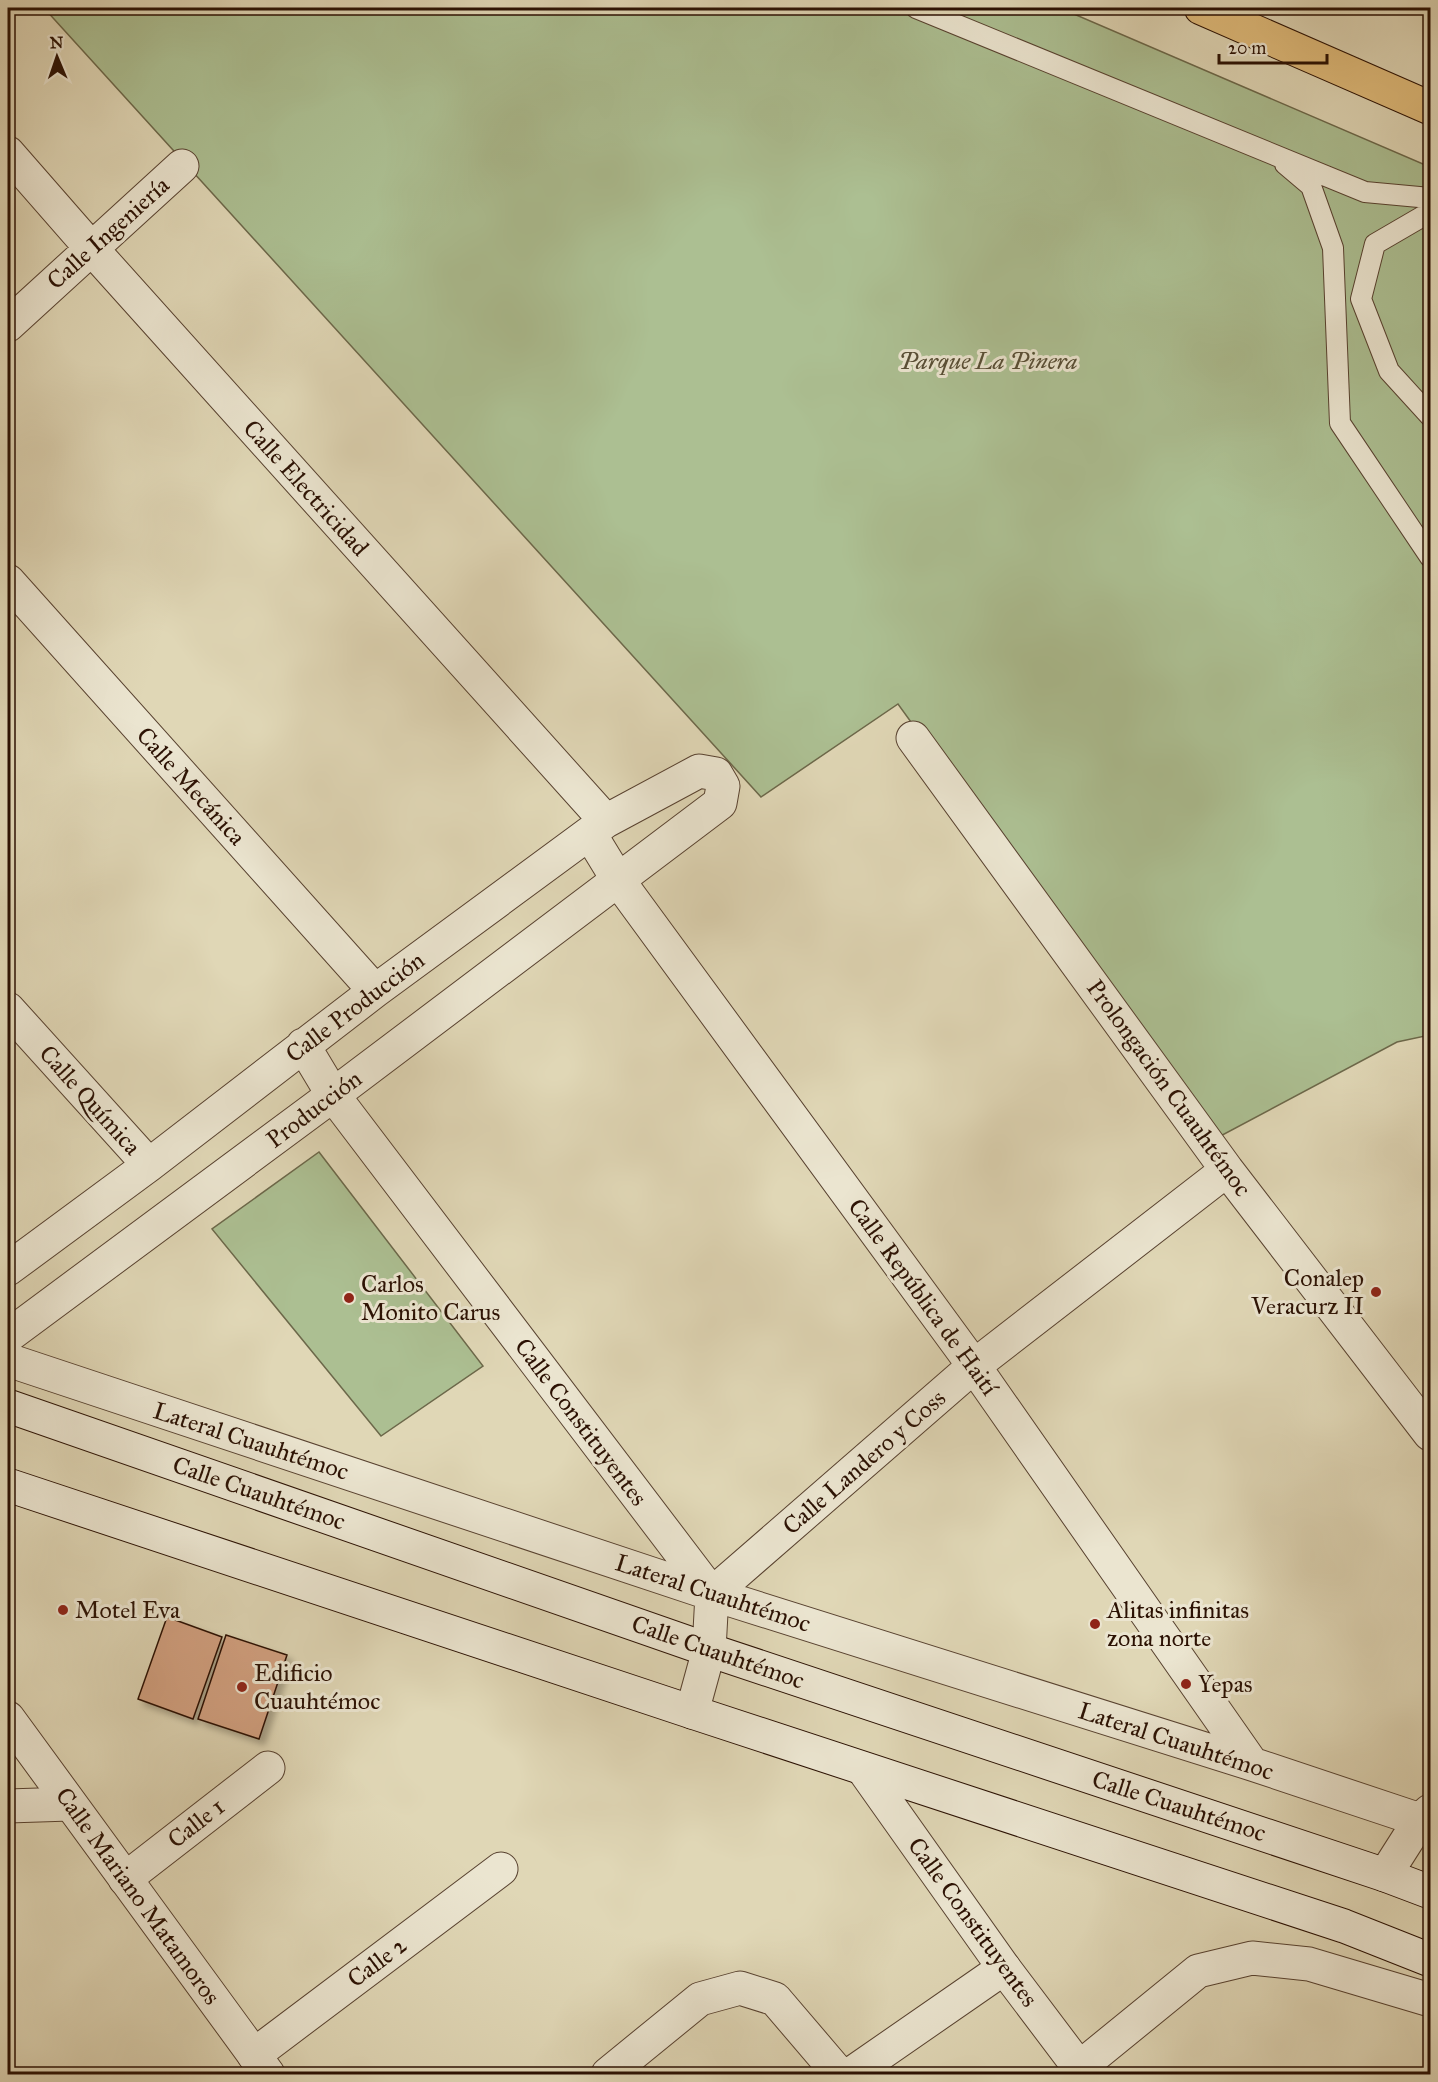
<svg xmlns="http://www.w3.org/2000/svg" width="1438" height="2082" font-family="'IM FELL Great Primer',serif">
<defs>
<filter id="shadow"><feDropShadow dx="5.5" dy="5.5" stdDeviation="3" flood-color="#0004"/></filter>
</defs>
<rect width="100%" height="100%" fill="#e0d7b6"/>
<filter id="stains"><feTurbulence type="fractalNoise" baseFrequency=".00333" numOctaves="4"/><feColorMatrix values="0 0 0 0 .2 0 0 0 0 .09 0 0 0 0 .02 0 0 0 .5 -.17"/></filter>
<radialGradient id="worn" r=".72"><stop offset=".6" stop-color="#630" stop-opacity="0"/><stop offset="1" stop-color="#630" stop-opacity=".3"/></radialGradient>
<path fill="#acbf92" stroke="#6c684a" stroke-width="1.5" d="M44 8H1060L1430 167V1035L1397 1042 1213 1140 898 704 761 797Z
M319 1152 483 1366 381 1436 212 1229Z"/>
<path fill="#d2a080" stroke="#2b1103" stroke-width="1.5" filter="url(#shadow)" d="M167 1617 222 1637 193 1719 138 1699Z
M226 1635 287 1655 259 1739 198 1719Z"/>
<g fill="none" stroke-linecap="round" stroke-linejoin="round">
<g stroke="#584230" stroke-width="22">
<path id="service" d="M916 8 1365 192 1430 198
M1285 164 1311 186 1333 248 1340 423 1430 557
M1430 212 1375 244 1361 299 1389 371 1430 416"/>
</g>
<g stroke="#584230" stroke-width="35">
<path id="minor" d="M8 153 91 248 606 821
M8 325 182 166
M8 581 375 991
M913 738 1227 1170 1430 1434
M590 834 618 880 974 1366 1252 1764
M8 1009 149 1165
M303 1045 333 1095 712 1594
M8 1269 149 1165 375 991 606 821 699 771 716 774 723 786 720 803 333 1095 8 1336
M8 1360 712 1594 1252 1764 1420 1820
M692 1712 709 1650 712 1594 974 1366 1227 1170
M8 1806 70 1804
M1385 1875 1420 1820 1430 1811
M125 1879 268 1768
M254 2055 501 1869
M1079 2068 1198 1971 1252 1958 1309 1964 1430 2000
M608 2074 700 1999 740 1988 775 1999 839 2074
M851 2074 1004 1968"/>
</g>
<g stroke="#584230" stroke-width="35">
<path id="tertiary" d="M8 1718 268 2074
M863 1769 1004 1968 1084 2074"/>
</g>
<g stroke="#2b1103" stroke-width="35">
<path id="secondary" d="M8 1406 709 1650 1385 1875 1430 1892
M8 1485 692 1712 1344 1926 1430 1960"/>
</g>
<g stroke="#2b1103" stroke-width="35">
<path id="primary" d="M1201 8 1430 108"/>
</g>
<use href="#service" stroke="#ebe5d0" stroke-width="20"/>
<use href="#minor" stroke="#ebe5d0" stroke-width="33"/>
<use href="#tertiary" stroke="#ebe5d0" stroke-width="33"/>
<use href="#secondary" stroke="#ebe5d0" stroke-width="33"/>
<use href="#primary" stroke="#e0bc7b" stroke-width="33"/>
</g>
<g fill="#8f2418" stroke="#ebe5d0" stroke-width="2">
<circle cx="1376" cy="1292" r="6"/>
<circle cx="349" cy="1298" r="6"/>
<circle cx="63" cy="1610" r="6"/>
<circle cx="1095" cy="1624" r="6"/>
<circle cx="1186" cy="1684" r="6"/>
<circle cx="242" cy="1687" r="6"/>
</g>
<g text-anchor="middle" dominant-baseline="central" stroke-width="6" stroke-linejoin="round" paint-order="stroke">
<g font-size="24" fill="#2b1103" stroke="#ebe5d0">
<text transform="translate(108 233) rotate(-42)">Calle Ingeniería</text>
<text transform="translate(306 488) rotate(48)">Calle Electricidad</text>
<text transform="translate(191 786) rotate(48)">Calle Mecánica</text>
<text transform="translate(355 1007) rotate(-37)">Calle Producción</text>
<text transform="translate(1169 1088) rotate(54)">Prolongación Cuauhtémoc</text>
<text transform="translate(90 1100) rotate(48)">Calle Química</text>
<text transform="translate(314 1109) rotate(-37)">Producción</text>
<text transform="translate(923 1297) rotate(54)">Calle República de Haití</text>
<text transform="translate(581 1422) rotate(53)">Calle Constituyentes</text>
<text transform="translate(251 1441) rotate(18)">Lateral Cuauhtémoc</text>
<text transform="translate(864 1462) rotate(-41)">Calle Landero y Coss</text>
<text transform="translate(259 1493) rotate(19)">Calle Cuauhtémoc</text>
<text transform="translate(713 1593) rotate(18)">Lateral Cuauhtémoc</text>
<text transform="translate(718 1652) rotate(19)">Calle Cuauhtémoc</text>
<text transform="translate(1176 1741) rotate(18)">Lateral Cuauhtémoc</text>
<text transform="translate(1179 1806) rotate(18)">Calle Cuauhtémoc</text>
<text transform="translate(196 1823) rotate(-38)">Calle 1</text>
<text transform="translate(138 1896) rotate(54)">Calle Mariano Matamoros</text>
<text transform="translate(973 1922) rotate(54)">Calle Constituyentes</text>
<text transform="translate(377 1962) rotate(-37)">Calle 2</text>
</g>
<g font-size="24" font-style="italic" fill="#584e35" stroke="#ebe5d0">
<text x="988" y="361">Parque La Pinera</text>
</g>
<g font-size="24" fill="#2b1103" stroke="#ebe5d0" text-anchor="start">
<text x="1364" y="1278" text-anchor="end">Conalep<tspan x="1364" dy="28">Veracurz II</tspan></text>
<text x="361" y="1284">Carlos<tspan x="361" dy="28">Monito Carus</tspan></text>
<text x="75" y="1610">Motel Eva</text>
<text x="1107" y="1610">Alitas infinitas<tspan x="1107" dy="28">zona norte</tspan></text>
<text x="254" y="1673">Edificio<tspan x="254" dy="28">Cuauhtémoc</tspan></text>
<text x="1198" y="1684">Yepas</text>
</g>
</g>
<rect width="1438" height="2082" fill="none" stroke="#e0d7b6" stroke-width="30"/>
<rect x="9" y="9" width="1420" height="2064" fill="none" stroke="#2b1103" stroke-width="3"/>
<rect x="15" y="15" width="1408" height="2052" fill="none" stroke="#2b1103" stroke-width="1.5"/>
<g transform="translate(57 57) rotate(358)" stroke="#ebe5d0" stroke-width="4.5" paint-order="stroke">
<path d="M0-4.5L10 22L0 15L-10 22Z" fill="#2b1103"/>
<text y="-9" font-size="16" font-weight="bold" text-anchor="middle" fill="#2b1103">N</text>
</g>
<path d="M1219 54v9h108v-9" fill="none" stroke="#2b1103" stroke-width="3"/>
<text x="1228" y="54" font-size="18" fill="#2b1103" stroke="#ebe5d0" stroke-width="4.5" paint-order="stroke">20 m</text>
<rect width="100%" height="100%" filter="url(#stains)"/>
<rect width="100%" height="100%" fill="url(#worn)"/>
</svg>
